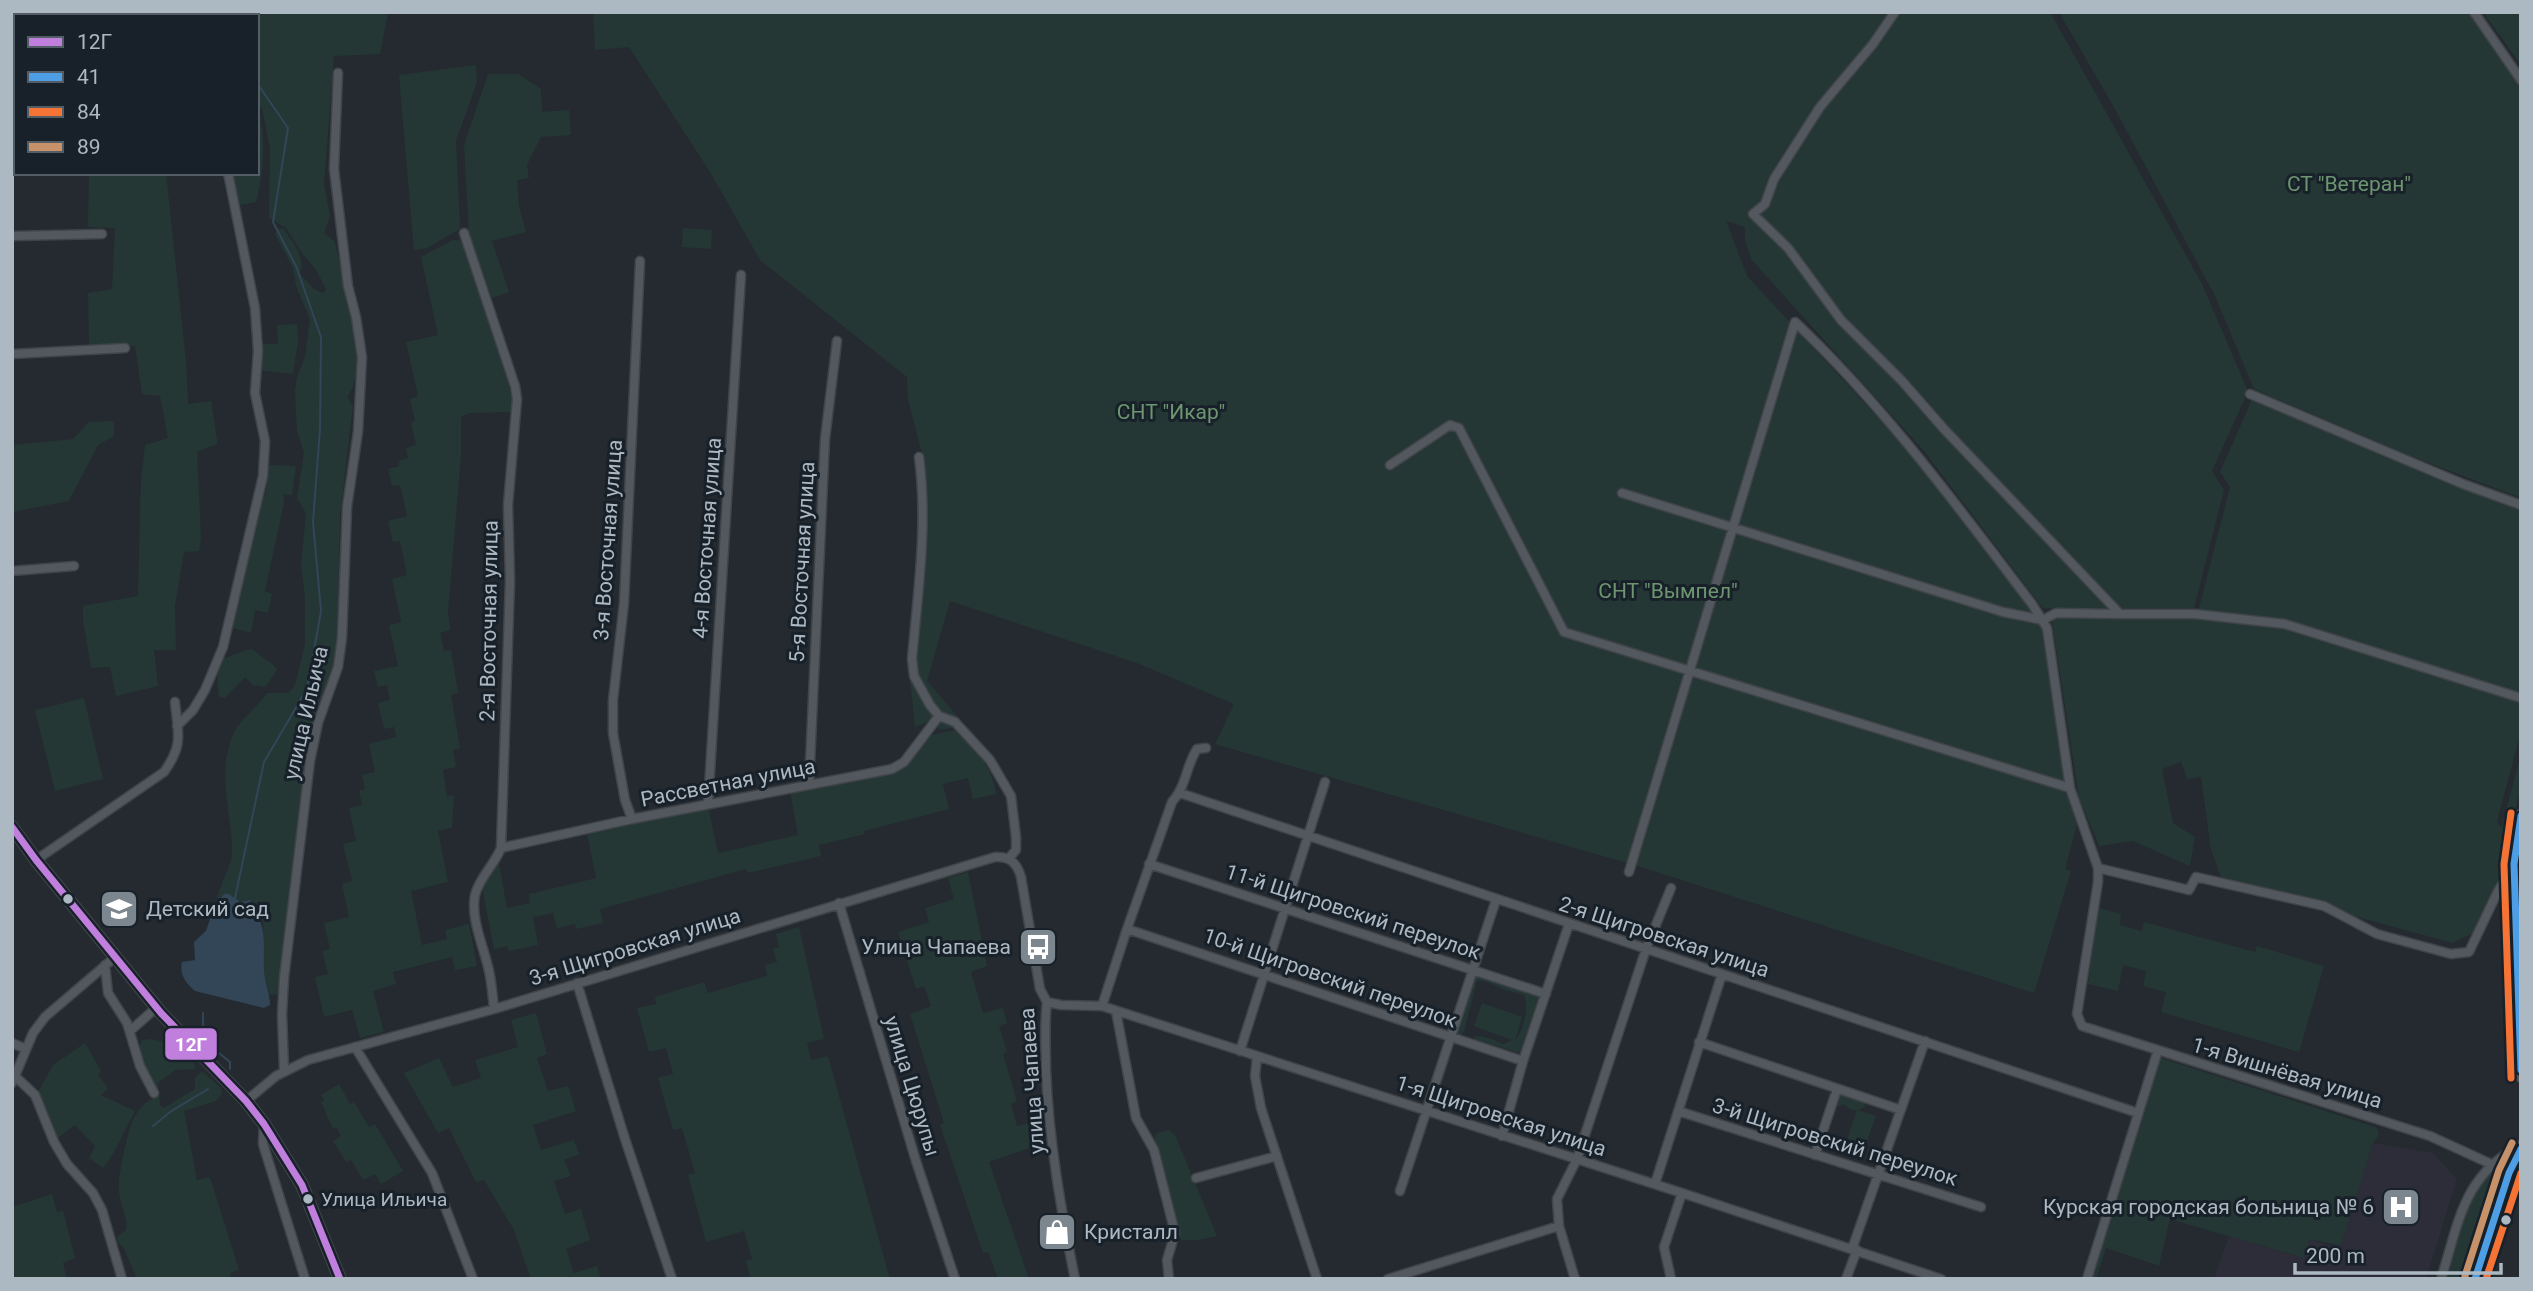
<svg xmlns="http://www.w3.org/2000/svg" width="2533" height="1291" font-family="Roboto,sans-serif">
<rect width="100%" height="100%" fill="#242a2f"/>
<path fill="#2c2d38" d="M2373 1143 2433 1153 2457 1179 2426 1279H2214L2229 1236 2303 1258 2310 1239 2331 1246H2341Z"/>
<path fill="#243735" d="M193 12H388L380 54 334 56 324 184 330 216 324 233 335 242C343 281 372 366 347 397L353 406 340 516 337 648 333 672 307 760 279 985 277 994 270 995 264 974 263 923 250 900 240 902 224 894 215 904 208 920 232 858C234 817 215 776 233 735 238 721 258 707 267 693H288L295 685 305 644V596L301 566 306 513 297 499 304 452 297 431 295 391 297 377 305 357 310 319 296 286 293 268 275 234 278 228 284 229C294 245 305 255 300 274L314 289 323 293 326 289 315 268 303 255 286 228 269 218 270 148 262 108H257V16H194Z
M593 12H2050L2202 284 2248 391 2212 471 2224 490 2194 608H2043L1924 451 1751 259 1745 240V227L1726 221 1747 276 1919 462 2030 605 2041 624 2067 787 2077 824 2065 869 2071 871 2034 993 1641 867 1215 744 1234 704 1137 663 950 601 927 681 974 736 959 727 939 730 936 719 915 727 909 670 911 626 924 560 927 509 924 461 908 400 907 377 760 260 710 172 629 47 595 50Z
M2059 12H2473L2521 78V498L2411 456 2254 389 2215 296 2116 111Z
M2483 12H2521V65Z
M476 65 477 82 456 141 460 229 427 248 414 250 399 75Z
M488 74H518L541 89 542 112 569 110 571 135 541 137 527 165 529 178 517 180 519 206 526 232 492 241 509 292 492 298 469 235 464 145Z
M259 111C266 143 264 171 256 202L239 205 232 173H257V112Z
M89 173H166L186 362 188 404 211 401 217 440V444L197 452 201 539 199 551 184 552 175 606 176 650H154L158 686 116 696 110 667 91 668 83 620V606L138 596 141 479 145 445 168 438 160 396 142 394 135 346 89 344 88 293 112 289 115 228 88 227Z
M683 228 712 230 711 249 682 247Z
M453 240 463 241 508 382 514 412 470 413 461 417V454L448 612 450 630 440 633 444 651 451 650 458 693 451 695 460 748 453 750 456 767 443 770 447 796 454 795 452 828 438 831 448 882 411 891 422 945 447 939 445 930 469 924 477 966 455 970 452 957 393 972 396 984 373 991 384 1032 360 1038 352 1010 324 1017 315 977 328 974 322 951 330 949 324 923 349 917 342 884 352 881 343 844 356 841 349 808 362 805 359 791 365 789 362 775 375 772 369 744 396 737 394 727 384 729 378 703 390 700 387 685 378 687 374 671 398 666 389 625 401 622 392 579 407 575 400 541 393 542 388 521 407 516 400 485 392 486 388 469 399 466 398 461 408 458 406 448 416 445 411 422 415 421 410 399 418 396 406 342 438 335 421 257Z
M297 324 298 341 293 374 258 370 260 344H278L277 325Z
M2253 397 2521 506V732L2497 821 2501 828 2521 755V789L2506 840 2508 845 2495 889 2473 933 2453 943 2222 880 2211 850 2201 777 2187 779 2181 762 2162 769 2173 823 2195 837 2190 866 2133 841 2099 846 2079 798 2052 621 2054 616H2197L2230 487 2220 472Z
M114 421V436L98 445 69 501 12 512V445L73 439 89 422Z
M269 465 296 466 292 495 283 494 284 503 265 591 272 594 268 613 255 610 251 633 233 628 244 557 260 502 266 494Z
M253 649C260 658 270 660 277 669L266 687 253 685 245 677 225 698 219 697C217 684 216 670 223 658 235 656 241 650 253 649Z
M84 698 103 779 55 791 35 710Z
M955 730C977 753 990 761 996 794L973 799 968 778 943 784 949 809 864 831 865 834 819 845 821 856 748 873 746 869 600 909 603 923 576 929 575 924 557 928 553 913 533 917 538 945 509 951 507 946 494 949 482 887 499 864 507 908 530 903 529 894 596 878 587 834 708 806 718 853 798 835 790 791 895 771 907 765 931 735Z
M968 872 987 966 971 972 983 1013 1003 1008 1007 1023 999 1026 1007 1052 1003 1054 1017 1101 1011 1104 1017 1126 1042 1119 1046 1142 989 1162 1029 1279H998L988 1252 983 1253 940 1125 944 1123 910 1014 931 1006 924 986 916 989 898 932 929 922 925 908 954 899 948 878Z
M2098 908 2121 914 2120 925 2142 931 2144 922 2255 952 2257 946 2324 966 2299 1052 2161 1012 2166 992 2143 986 2146 971 2123 965 2118 991 2088 984Z
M799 927 824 1039 807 1043 811 1060 828 1056 890 1279H751L746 1261 752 1259 744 1231 706 1242 688 1175 695 1173 682 1128 673 1130 658 1078 673 1074 666 1048 649 1052 637 1008 656 1004 655 997 704 982 708 993 767 976 765 965 777 962 773 949 779 947 776 934Z
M1479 973 1537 994 1539 997 1520 1053 1475 1039 1474 1036C1484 1036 1494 1039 1503 1044L1512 1040 1474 1026 1482 1003 1522 1017 1515 1041C1523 1030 1530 1008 1524 995 1517 993 1512 992 1506 990 1496 987 1489 980 1477 981L1464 1031 1461 1036 1456 1034 1474 975Z
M536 1013 547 1054 537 1058 548 1091 568 1086 576 1111 533 1125 541 1150 574 1140 579 1154 564 1160 571 1176 554 1181 565 1214 581 1209 590 1240 566 1249 574 1273 597 1266 601 1279H531L514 1230 484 1180 476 1182 449 1128 438 1133 404 1073 439 1058 453 1087 481 1078 475 1060 518 1047 511 1020Z
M152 1039 177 1046 195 1064V1069L175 1070 158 1083 160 1105 164 1108 195 1089V1078L202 1071 221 1088 222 1093 216 1101 184 1111 197 1180 210 1177 239 1270 230 1273 231 1279H137L124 1249 117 1241 118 1236 126 1230C128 1217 120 1205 119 1192 117 1179 128 1127 135 1116 140 1107 146 1101 155 1097L154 1087 138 1050 142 1040Z
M85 1043 101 1071 98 1074 108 1089 101 1095 135 1111 113 1154 103 1168 89 1158 95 1146 75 1125 59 1137H55L38 1092 53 1065Z
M2158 1057 2375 1127 2378 1130 2379 1135 2373 1143 2341 1246 2310 1239 2304 1258 2170 1219 2159 1266 2106 1248 2096 1279H2091Z
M339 1084 350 1104 354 1102 369 1127 375 1124 403 1171 381 1184 375 1174 363 1180 351 1160 346 1162 333 1141 341 1136 336 1127 333 1129 321 1102 324 1100 321 1095Z
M1841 1092 1866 1101 1865 1107 1858 1110 1876 1116 1863 1152 1845 1146 1857 1110H1851L1843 1104 1836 1108 1833 1105 1837 1093Z
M1169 1130 1175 1135 1217 1236 1198 1240H1181L1154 1139 1157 1133Z
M2502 1160V1164L2465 1279H2444L2471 1194 2477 1184Z
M52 1194 57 1212 63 1211 75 1258 63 1263 67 1279H12V1207Z"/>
<path fill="#324657" d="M224 894H229L240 902 250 900C268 931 263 938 264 971 265 983 270 993 270 1005L264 1008 195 991C186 984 179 974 182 962L195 960 194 942 206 931 215 904Z"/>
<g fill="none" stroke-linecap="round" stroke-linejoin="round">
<path stroke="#324657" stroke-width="2" d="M223 12 224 16
M235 898 264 762 307 689 321 611 313 522 320 429 321 337 296 266 273 222 288 128 257 83
M203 1013C202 1044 208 1044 230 1062V1069
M153 1126 170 1112 208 1089"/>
<g stroke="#404448" stroke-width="11">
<path id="minor" d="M184 12 185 16
M1895 12 1873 44 1820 107 1774 179 1765 204 1753 214 1788 248 1841 320 1902 381 1944 429 2120 614H2195L2285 624 2521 698
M2474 12 2521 80
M464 233 515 386 517 399 508 505 510 581 501 848C495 864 479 878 475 895 470 921 486 951 490 976 492 987 493 998 494 1009
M12 236 102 234
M12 354 125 348
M2250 394 2463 484 2521 505
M919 457C928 524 918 591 912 659L914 676 930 705 939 716 955 722 990 760 1011 796 1016 837V850L1009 858
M1390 465 1450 425 1459 428 1564 632 2070 788
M1622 493 2003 612 2043 620 2056 613 2119 614
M12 571 74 566
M177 726 193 710 205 690 223 647 263 476 265 441 255 393 258 351 255 308 228 173
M809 785 825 439 837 341
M1180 793 2138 1113
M708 804 741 275
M2521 814 2514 864 2521 1078
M632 819 625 800 613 733V700L624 603 640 261
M501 848 632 819 892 769 904 762 939 716
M36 860 164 772C184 744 178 734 175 702
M1149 864 1546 994
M2098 868 2189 890 2196 877 2324 906 2377 934 2451 954 2469 952 2498 891 2514 864
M1629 872 1795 322C1884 406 1958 507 2032 604L2047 628 2070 788 2098 868V882L2077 1014 2082 1026 2430 1136 2491 1164
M839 903 916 1161 955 1279
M1127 929 1523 1061
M105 965 108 993 127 1023 140 1066 154 1093
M577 983 625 1139 672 1279
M1047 1002 1061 1005 1102 1006 1682 1193 1941 1279
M1102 1006 1127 929 1172 802C1186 787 1186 766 1197 749L1206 748
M1116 1011 1136 1118 1154 1150 1175 1233 1167 1260 1169 1279
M130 1031 156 1008
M1699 1042 1901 1110
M12 1043 26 1049
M355 1047 432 1173 473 1279
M1240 1051 1325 782
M1257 1057 1255 1076 1261 1108 1317 1279
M284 1070 282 1014 284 978 310 761 318 723 338 667 342 638 347 507 358 432 362 357 356 317 348 286 334 169 338 73
M16 1077 35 1095 54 1142 67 1164 93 1193 102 1210 122 1279
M12 1083 33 1033 45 1017 114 958
M246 1101 276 1076 308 1060 494 1009 995 857C1010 856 1017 863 1021 877L1040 989 1047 1002C1044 1025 1046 1048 1046 1071 1049 1141 1061 1210 1075 1279
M1678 1111 1981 1207
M264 1124 263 1144 305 1279
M1502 1136 1523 1061 1569 924
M1815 1155 1837 1089
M1196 1178 1277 1156
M1655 1184 1722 974
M1400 1191 1496 900
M1852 1249 1925 1041
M1388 1279 1559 1226
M1575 1279 1559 1226 1557 1199 1577 1159 1646 949 1671 888
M1671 1279 1664 1247 1682 1193
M1846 1279 1857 1250
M2087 1279 2158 1050
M2441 1279C2459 1222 2463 1175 2521 1145"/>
</g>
<g stroke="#41474c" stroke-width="14">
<path id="major" d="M12 827 36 860 161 1013 246 1101 264 1124 302 1185 340 1279
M2475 1279 2509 1173 2521 1148"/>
</g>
<use href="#minor" stroke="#53585e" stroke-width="8"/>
<use href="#major" stroke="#555b60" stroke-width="10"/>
<g stroke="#182129" stroke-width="12">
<path id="bus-1" d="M12 827 36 860 161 1013 246 1101 264 1124 302 1185 340 1279"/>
</g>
<g stroke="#182129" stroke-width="12">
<path id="bus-2" d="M2521 816 2514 864 2521 1070
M2475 1279 2509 1173 2521 1149"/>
</g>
<g stroke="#182129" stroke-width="12">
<path id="bus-3" d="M2511 1078 2504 864 2511 813
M2486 1279 2521 1173"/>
</g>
<g stroke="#182129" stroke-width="12">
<path id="bus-4" d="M2465 1276 2499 1170 2512 1143"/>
</g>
<use href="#bus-1" stroke="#c07fdc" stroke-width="7"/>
<use href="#bus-2" stroke="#4d9ee5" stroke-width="7"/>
<use href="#bus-3" stroke="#f57335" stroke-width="7"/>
<use href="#bus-4" stroke="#c7916a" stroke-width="7"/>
</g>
<defs>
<g id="school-square" transform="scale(2.0125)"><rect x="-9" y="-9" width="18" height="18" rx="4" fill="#7c868f" stroke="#182129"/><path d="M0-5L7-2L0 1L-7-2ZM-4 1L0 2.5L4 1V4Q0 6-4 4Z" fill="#fff"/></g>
<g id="bus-square" transform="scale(2.0125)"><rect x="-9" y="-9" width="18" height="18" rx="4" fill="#7c868f" stroke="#182129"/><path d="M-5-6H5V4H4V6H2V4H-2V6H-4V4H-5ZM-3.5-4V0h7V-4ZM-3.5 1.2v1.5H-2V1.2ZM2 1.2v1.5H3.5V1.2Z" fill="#fff"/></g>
<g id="hospital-square" transform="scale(2.0125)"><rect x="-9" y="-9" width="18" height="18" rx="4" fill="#7c868f" stroke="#182129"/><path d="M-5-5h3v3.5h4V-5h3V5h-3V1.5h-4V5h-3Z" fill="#fff"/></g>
<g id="shop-square" transform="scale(2.0125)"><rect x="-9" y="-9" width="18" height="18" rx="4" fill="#7c868f" stroke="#182129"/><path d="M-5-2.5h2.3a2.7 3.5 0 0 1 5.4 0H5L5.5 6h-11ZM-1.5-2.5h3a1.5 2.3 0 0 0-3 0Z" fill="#fff"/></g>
</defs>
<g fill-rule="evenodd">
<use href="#school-square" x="119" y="909"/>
<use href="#bus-square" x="1038" y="947"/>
<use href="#hospital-square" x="2401" y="1207"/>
<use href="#shop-square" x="1057" y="1232"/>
</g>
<g fill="#acb8c2" stroke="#182129" stroke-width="2.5">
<circle cx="68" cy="899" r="6"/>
<circle cx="308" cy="1199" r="6"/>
<circle cx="2506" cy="1220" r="6"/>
</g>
<g text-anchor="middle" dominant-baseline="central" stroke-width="6" stroke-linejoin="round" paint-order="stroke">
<g font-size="19" fill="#acb8c2" stroke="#182129" text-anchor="start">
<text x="321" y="1199">Улица Ильича</text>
</g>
<g font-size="21" fill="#6d9670" stroke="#182129">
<text x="2349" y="184">СТ "Ветеран"</text>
<text x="1171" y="412">СНТ "Икар"</text>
<text x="1668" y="591">СНТ "Вымпел"</text>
</g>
<g font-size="21" fill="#acb8c2" stroke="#182129">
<text transform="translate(707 538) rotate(-86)">4-я Восточная улица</text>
<text transform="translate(608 540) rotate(-86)">3-я Восточная улица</text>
<text transform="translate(802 562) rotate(-87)">5-я Восточная улица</text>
<text transform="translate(489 621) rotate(-89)">2-я Восточная улица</text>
<text transform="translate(306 713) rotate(-77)">улица Ильича</text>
<text transform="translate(728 783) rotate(-11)">Рассветная улица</text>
<text transform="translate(1353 912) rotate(18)">11-й Щигровский переулок</text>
<text transform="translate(1664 937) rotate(18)">2-я Щигровская улица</text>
<text transform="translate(635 947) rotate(-17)">3-я Щигровская улица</text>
<text transform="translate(1330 978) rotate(19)">10-й Щигровский переулок</text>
<text transform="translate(2287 1073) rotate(17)">1-я Вишнёвая улица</text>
<text transform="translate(1032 1081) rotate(-94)">улица Чапаева</text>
<text transform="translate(912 1086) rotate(73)">улица Цюрупы</text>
<text transform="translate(1501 1116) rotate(18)">1-я Щигровская улица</text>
<text transform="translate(1835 1142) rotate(17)">3-й Щигровский переулок</text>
</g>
<g font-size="21" fill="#acb8c2" stroke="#182129" text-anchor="start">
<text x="146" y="909">Детский сад</text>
<text x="1011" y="947" text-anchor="end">Улица Чапаева</text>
<text x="2374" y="1207" text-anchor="end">Курская городская больница № 6</text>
<text x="1084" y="1232">Кристалл</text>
</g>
</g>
<rect stroke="#182129" stroke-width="2.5" x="164" y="1027" width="54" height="34" rx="7" fill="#c07fdc"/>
<g font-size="19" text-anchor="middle" font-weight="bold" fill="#fff">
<text x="191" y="1051">12Г</text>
</g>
<rect width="2533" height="1291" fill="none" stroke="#acb8c2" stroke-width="28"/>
<rect x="14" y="14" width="245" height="161" fill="#182129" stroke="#535d66" stroke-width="2"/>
<rect x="28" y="37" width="35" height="10" fill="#c07fdc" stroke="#535d66" stroke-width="2"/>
<text x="77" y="49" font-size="21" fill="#acb8c2">12Г</text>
<rect x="28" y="72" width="35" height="10" fill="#4d9ee5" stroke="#535d66" stroke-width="2"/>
<text x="77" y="84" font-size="21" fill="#acb8c2">41</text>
<rect x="28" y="107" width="35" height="10" fill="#f57335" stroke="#535d66" stroke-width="2"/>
<text x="77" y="119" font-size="21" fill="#acb8c2">84</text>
<rect x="28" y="142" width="35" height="10" fill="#c7916a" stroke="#535d66" stroke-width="2"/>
<text x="77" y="154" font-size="21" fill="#acb8c2">89</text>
<path d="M2295 1263v10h206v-10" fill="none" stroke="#acb8c2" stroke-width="3.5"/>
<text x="2306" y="1263" font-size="21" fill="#acb8c2" stroke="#182129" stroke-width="5" paint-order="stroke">200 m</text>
</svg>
